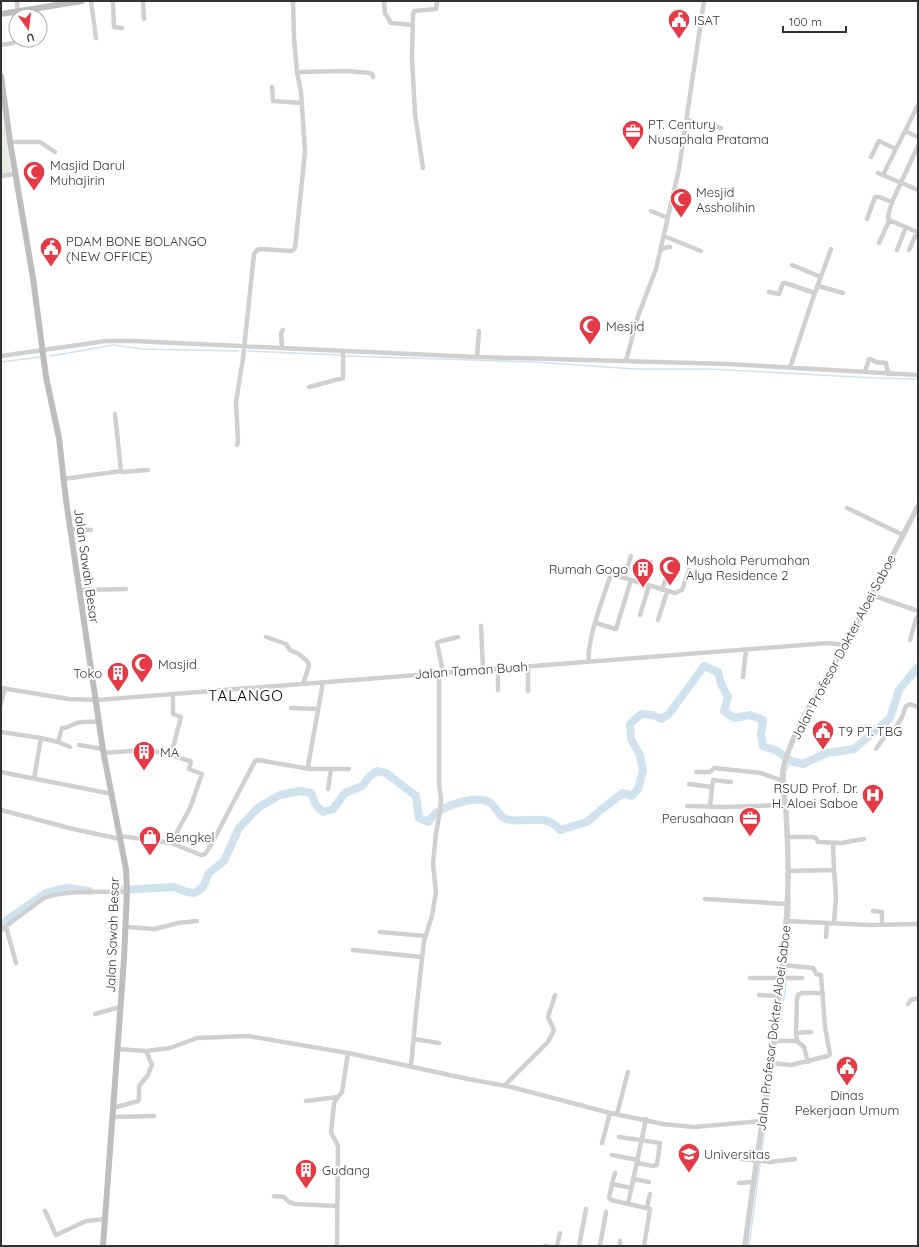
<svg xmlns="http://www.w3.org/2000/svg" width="919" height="1247" font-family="Quicksand,sans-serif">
<rect width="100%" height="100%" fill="#fff"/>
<path fill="#e6ecdf" d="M1 103 11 173 1 174Z"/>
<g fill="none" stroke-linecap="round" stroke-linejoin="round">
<path stroke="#cfe2ee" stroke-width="1.5" d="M248 351 341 355
M51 356 113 345 142 349 238 351
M346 356 535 362 635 369H711L874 378 918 379
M1 362 40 357
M786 770 791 761
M785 775 787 797
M790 919V895
M787 963 789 923
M749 1246 778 1030 785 992 787 967"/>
<path stroke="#cfe2ee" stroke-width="8" d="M120 890 174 887 187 892 195 893 203 887 209 873 224 861 239 828 259 807 280 795 300 791 311 793 316 805 323 812 333 809 345 793 362 786 370 776 377 771 386 773 416 796 419 818 428 822C431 819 433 815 436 813 447 805 476 795 489 802 495 805 498 816 506 819 525 825 545 811 560 830L587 822 602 809 623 793 632 796 638 789 643 771 640 755 631 739 630 724 641 714 653 715 661 719 669 714 704 666 718 672 721 684 728 697 724 711 734 718 750 715 763 720 761 735 763 746 777 751 791 761 803 764 827 753 854 749 890 718 899 690 918 667
M1 924 46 893 67 888 89 891"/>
<path stroke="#d0d0d0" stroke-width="4.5" d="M17 1 18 16
M91 1 96 38
M113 1 114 27 122 28
M143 1 144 19
M384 1 385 13 391 23 413 25
M1 45 13 43 18 40
M297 72 347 71 370 73 373 75V77
M272 87 273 101 302 103
M687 120 721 128
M905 131 918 137
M10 142H40L55 152
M871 157 879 141 896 149
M423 168 415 114 412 58 413 16 414 11 436 9 437 1
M878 173 918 190
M883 175 918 105
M1 176 15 174
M651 211 668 218
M867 219 875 197H879L892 202
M889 220 917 232 909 250
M664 236 701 251
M879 243 889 221 888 216 892 202 918 146
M661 250 667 247H670
M897 250 906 227
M792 265 821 277
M818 286 843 293
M769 292 779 294 783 283H785L815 293
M282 348 281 333 283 330
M1 356 106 341H133L477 357 728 364 918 375
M477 357 479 331
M626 361 638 316 656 269 679 169 704 1
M790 368 812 301 831 249
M865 372 869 359C872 359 873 361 876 362 879 363 882 362 886 363L888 374
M309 387 343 378V351
M237 445 238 441 236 402 243 358 254 254 257 250 261 249 291 251 293 250 295 248 305 152 301 92 297 72 294 38 293 1
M121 471 123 472 148 470
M63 479 121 471 115 414
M847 508 903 535
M72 529 91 530
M624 578 631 556
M644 584 651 562
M80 590 126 589
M662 590 671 565
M872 595 918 611
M640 615 649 586
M658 620 667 592
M596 623 616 629 631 580
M481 626 483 669
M266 637 286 644 290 650 299 654 308 662 309 666 303 684
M910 640 916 619 918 616
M589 662C586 642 604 595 611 574L675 593 682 590 689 570
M443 672 437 643 441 641 458 637
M743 677 746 650
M323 682 308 766 310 769H349
M1 688 69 699 97 700 828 643 845 645
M498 690V668
M528 691V666
M1 704 5 688
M291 708 318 709
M1 732 41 738 58 742 62 728C70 728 70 725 77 723 84 721 92 722 100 722
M58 742 70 747
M79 745 103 749
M876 749 890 729H895L902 717 906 706 910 704 918 707
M104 753C120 752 135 750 151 751 164 752 177 757 190 761L191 762 189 769 202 774 190 808 171 843
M171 755 181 717 173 714V694
M1 772 112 794
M696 772H710L714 768 761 773 783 781
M34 779 41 738
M689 784 712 787 710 807
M712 787 713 780 731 782
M328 789 331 769
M687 806 723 807 786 805
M1 810 73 829 120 839
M120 836 171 843 201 855 205 854 211 845 255 761 258 760 310 769
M787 837H813L816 838 818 842 841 843 864 839
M833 843 834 870
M788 871 834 870 836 897 834 923
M705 899 787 904
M873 911 882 912V924
M786 921 870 925 918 924
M6 927 16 963
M126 927 155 929 178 923 197 921
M1 930 44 898C66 890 102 892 127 892
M380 932 426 936
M826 937 827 923
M353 950 422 957
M750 978H802
M759 995 780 996
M908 1004 911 1000 918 998
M95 1014 120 1007
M796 1033 797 999 798 995 802 993H823
M414 1039 439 1043
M773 1041H797
M117 1049 146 1051 170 1048 197 1038 248 1036 348 1053 468 1079 511 1087 610 1113 663 1124 694 1127 762 1121
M808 1062 804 1047 797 1041 796 1033 811 1032
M770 1063 791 1065 828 1056 830 1054 825 1027 821 975 816 974 813 968 783 965
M411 1066 416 1013 424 941 432 916 436 892 433 864 436 833 440 811 441 799 439 784V672
M505 1085 548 1042 554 1030 548 1017 555 995
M306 1101 338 1097
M113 1108 138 1101 139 1099V1086L148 1075 152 1065 146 1051
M617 1114 628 1072
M113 1117 154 1116
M619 1137 660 1143 657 1165 653 1166 637 1163
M602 1143 610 1113
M612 1155 638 1160
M742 1159 770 1162 795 1159
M634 1179 649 1182
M739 1183 753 1182
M612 1184 615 1173
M631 1188 612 1184 609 1198 611 1200 650 1209 644 1246
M274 1196 284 1197 289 1202 295 1204 337 1206
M628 1204 646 1119
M647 1207 650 1194
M45 1211 56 1235 86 1221 105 1219
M337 1246 338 1146 331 1132 334 1104 335 1101 342 1092 348 1053
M545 1246H547
M557 1246 560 1233
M579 1246 586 1209
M600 1246 606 1212
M620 1246V1241"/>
<path stroke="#d0d0d0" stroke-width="5.5" d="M745 1246C759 1134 780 1022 787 909 789 877 788 844 786 812 785 797 780 780 784 765 794 728 819 691 838 657 866 608 892 557 918 506"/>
<path stroke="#bdbdbd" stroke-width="6" d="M1 14 82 1
M1 76 10 142 33 278 46 377 59 438 66 500 103 750 126 869 127 891 124 959 103 1246"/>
</g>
<defs>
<g id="civic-pin" transform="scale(1.15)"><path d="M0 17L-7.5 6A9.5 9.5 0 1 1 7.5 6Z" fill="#e63946" stroke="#fff"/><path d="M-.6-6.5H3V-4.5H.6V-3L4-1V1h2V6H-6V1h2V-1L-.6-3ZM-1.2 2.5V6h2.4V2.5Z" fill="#fff"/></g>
<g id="office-pin" transform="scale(1.15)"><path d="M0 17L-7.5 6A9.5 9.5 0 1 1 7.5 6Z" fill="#e63946" stroke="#fff"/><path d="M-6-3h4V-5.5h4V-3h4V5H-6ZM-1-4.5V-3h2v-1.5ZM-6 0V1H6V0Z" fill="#fff"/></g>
<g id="mosque-pin" transform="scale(1.15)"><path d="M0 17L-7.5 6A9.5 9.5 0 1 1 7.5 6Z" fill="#e63946" stroke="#fff"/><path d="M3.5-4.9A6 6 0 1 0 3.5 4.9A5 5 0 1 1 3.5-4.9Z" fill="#fff"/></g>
<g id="building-pin" transform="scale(1.15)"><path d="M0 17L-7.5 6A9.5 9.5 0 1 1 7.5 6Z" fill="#e63946" stroke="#fff"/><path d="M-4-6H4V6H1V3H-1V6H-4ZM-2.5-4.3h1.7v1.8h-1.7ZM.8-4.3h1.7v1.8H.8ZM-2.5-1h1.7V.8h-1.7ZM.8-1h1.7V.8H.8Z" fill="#fff"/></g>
<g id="hospital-pin" transform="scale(1.15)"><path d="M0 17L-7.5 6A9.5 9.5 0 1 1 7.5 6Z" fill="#e63946" stroke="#fff"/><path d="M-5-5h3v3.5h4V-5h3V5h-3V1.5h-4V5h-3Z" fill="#fff"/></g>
<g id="shop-pin" transform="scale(1.15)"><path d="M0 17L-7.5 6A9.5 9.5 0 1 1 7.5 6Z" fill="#e63946" stroke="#fff"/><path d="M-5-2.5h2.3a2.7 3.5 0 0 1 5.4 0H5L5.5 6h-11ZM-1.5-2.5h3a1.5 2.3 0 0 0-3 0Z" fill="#fff"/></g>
<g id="university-pin" transform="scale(1.15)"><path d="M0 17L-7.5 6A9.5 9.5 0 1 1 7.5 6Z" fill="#e63946" stroke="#fff"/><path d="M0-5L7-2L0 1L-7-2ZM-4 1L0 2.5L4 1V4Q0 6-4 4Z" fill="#fff"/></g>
</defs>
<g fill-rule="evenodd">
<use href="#civic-pin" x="679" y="20"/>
<use href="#office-pin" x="633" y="131"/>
<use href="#mosque-pin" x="34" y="172"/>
<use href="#mosque-pin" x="681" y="199"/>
<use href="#civic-pin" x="51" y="248"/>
<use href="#mosque-pin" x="590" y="326"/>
<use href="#mosque-pin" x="670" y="567"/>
<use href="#building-pin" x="643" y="569"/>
<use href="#mosque-pin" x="142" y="664"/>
<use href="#building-pin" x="118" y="673"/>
<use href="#civic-pin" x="823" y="731"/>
<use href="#building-pin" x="144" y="752"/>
<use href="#hospital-pin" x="873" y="795"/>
<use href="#office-pin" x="750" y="818"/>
<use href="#shop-pin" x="150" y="837"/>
<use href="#civic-pin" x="847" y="1067"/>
<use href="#university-pin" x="689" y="1154"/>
<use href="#building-pin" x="306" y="1170"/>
</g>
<g text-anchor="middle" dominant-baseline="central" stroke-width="4" stroke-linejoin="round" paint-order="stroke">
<g font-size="13" fill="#333" stroke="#fff" text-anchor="start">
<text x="694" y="20">ISAT</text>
<text x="648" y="124">PT. Century<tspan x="648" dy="15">Nusaphala Pratama</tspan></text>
<text x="50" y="165">Masjid Darul<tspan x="50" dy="15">Muhajirin</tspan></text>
<text x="696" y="192">Mesjid<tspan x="696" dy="15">Assholihin</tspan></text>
<text x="66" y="241">PDAM BONE BOLANGO<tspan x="66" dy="15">(NEW OFFICE)</tspan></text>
<text x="606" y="326">Mesjid</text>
<text x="686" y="560">Mushola Perumahan<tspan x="686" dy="15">Alya Residence 2</tspan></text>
<text x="628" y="569" text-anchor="end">Rumah Gogo</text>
<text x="158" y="664">Masjid</text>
<text x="102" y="673" text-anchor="end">Toko</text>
<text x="838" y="731">T9 PT. TBG</text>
<text x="160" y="752">MA</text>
<text x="858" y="788" text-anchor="end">RSUD Prof. Dr.<tspan x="858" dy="15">H. Aloei Saboe</tspan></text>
<text x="734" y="818" text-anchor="end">Perusahaan</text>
<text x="166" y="837">Bengkel</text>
<text x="847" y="1095" text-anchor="middle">Dinas<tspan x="847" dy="15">Pekerjaan Umum</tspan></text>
<text x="704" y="1154">Universitas</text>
<text x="322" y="1170">Gudang</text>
</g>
<g font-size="13" fill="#333" stroke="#fff">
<text transform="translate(87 566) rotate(82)">Jalan Sawah Besar</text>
<text transform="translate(843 647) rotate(-62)">Jalan Profesor Dokter Aloei Saboe</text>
<text transform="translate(471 670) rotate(-4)">Jalan Taman Buah</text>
<text transform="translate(112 935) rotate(-88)">Jalan Sawah Besar</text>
<text transform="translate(773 1028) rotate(-83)">Jalan Profesor Dokter Aloei Saboe</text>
</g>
<g font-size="15" letter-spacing="1" fill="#000" stroke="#fff">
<text x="246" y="695">TALANGO</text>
</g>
</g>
<rect width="919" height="1247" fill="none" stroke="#333333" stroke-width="4"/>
<g transform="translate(28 28) rotate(166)"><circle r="19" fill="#ffffff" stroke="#adadad"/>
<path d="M0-3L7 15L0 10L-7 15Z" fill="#e63946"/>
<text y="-6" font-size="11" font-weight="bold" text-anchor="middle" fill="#333333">U</text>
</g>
<path d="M783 26v6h63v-6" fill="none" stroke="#333333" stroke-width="2"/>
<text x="789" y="26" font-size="12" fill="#333333" stroke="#ffffff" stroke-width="3" paint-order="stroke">100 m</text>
</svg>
